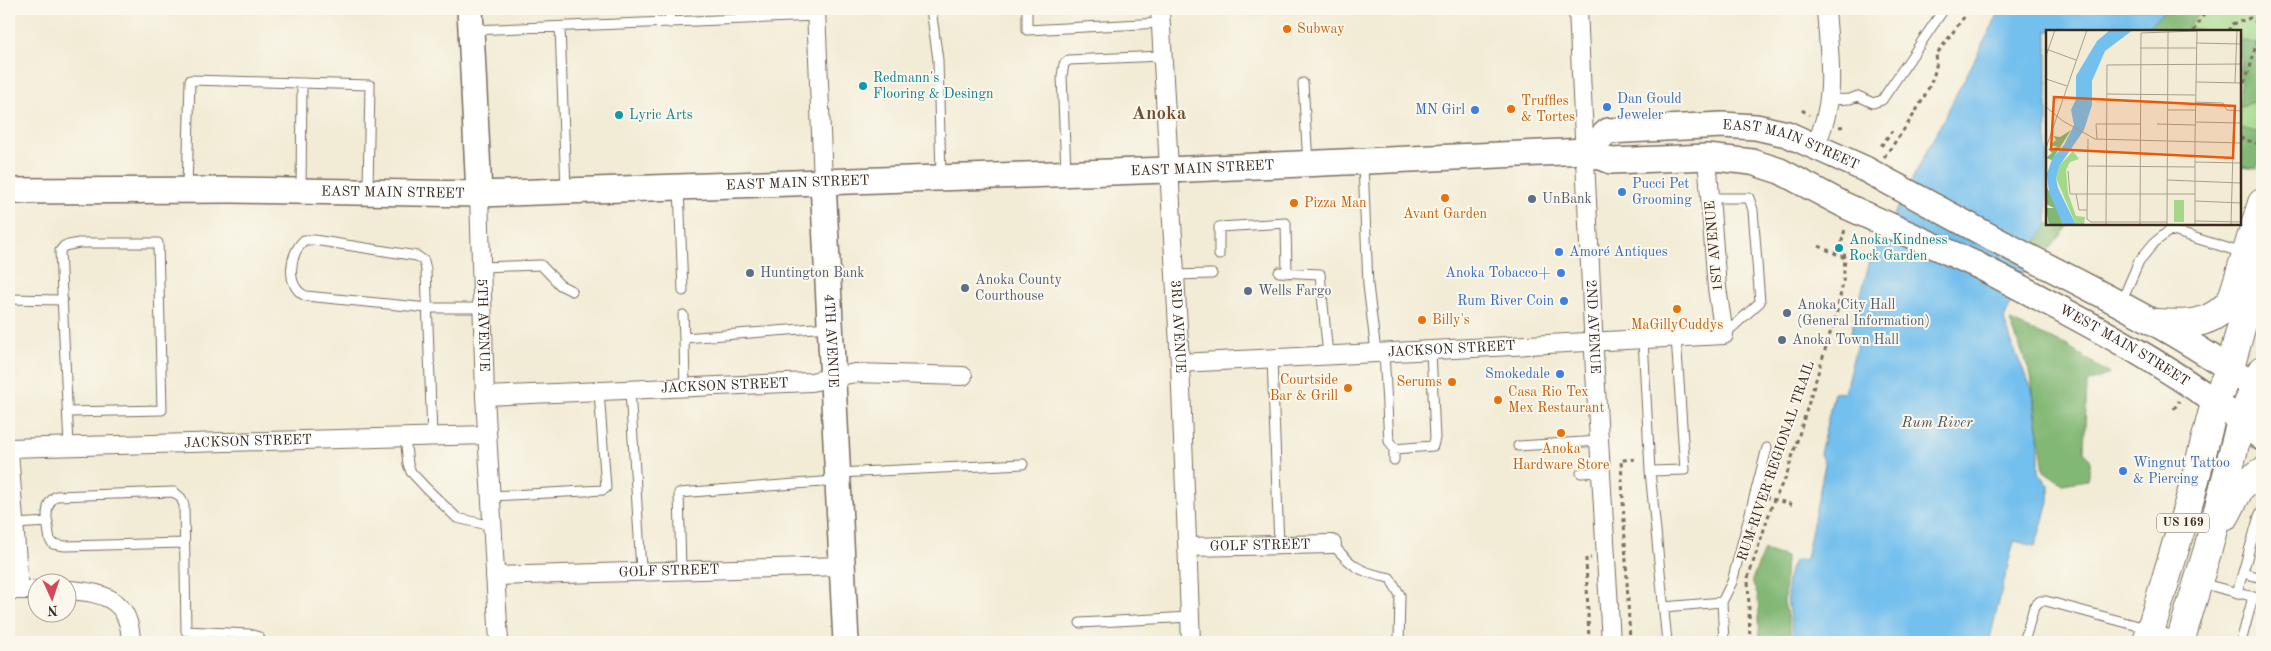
<svg xmlns="http://www.w3.org/2000/svg" width="2271" height="651" font-family="'Old Standard TT',serif">
<rect width="100%" height="100%" fill="#fbf7ec"/>
<filter id="ink" filterUnits="userSpaceOnUse"><feTurbulence type="fractalNoise" baseFrequency=".02" numOctaves="2"/><feDisplacementMap in="SourceGraphic" scale="10" xChannelSelector="R" yChannelSelector="G"/><feConvolveMatrix kernelMatrix="1 2 1 2 8 2 1 2 1" color-interpolation-filters="sRGB"/></filter>
<filter id="wash" filterUnits="userSpaceOnUse"><feTurbulence type="fractalNoise" baseFrequency=".0096" numOctaves="4" result="noise"/><feDisplacementMap in="SourceGraphic" scale="20" xChannelSelector="R" yChannelSelector="G"/><feGaussianBlur stdDeviation="1.12" result="paint"/><feColorMatrix in="noise" values="0 0 0 0 0 0 0 0 0 0 0 0 0 0 0 0 0 1.4 0 .05"/><feComposite in="paint" operator="in"/></filter>
<g filter="url(#wash)">
<rect width="100%" height="100%" fill="#f2ecd6"/>
<path fill="#a3d888" stroke="#6f8153" d="M2203 9H2262V45L2240 40V31H2204L2187 27Z
M2262 99V135L2240 127V106Z"/>
<path fill="#82b874" stroke="#5e7149" d="M2158 9H2203L2187 27 2204 31H2138Z
M2240 40 2262 45V99L2240 106Z
M2240 127 2262 135V152L2257 168 2240 166Z
M2047 204V224H2070L2050 249 2036 245Z
M2010 321 2068 346 2109 374 2087 383 2084 451 2091 461 2087 480 2063 484 2044 471 2031 376Z
M1764 550 1786 557 1784 602 1793 642H1760L1758 597 1752 580Z"/>
<path fill="#73bfed" stroke="#577486" d="M2001 9H2165L2146 31H2047V226L2038 239 2004 319 2013 347 2032 389 2039 436V472L2049 486V503L2035 546 2014 541 1989 642H1796C1789 618 1781 584 1794 561L1806 559 1825 464 1820 454 1834 392 1844 393 1857 344 1849 340 1870 260Z"/>
</g>
<g filter="url(#ink)">
<g fill="none" stroke-linecap="round" stroke-linejoin="round">
<g stroke="#7b6e5e" stroke-width="11">
<path id="lane" d="M669 9 670 23
M931 9 938 60 941 177
M1027 9V30L1161 23
M560 27 566 189
M472 30 816 16
M1303 83 1308 163
M1831 100 1850 99 1858 96 1873 103 1882 100 1944 9
M1363 164 1368 285 1376 352
M1066 171 1062 76 1064 64 1069 60 1162 56
M679 187 683 291
M187 188 190 80 370 85 368 189
M301 190 302 83
M1710 198H1749L1753 210 1760 302 1724 335
M1219 255V227L1286 223 1287 273
M481 267 541 265 560 285 572 291
M1279 272 1320 274 1328 355
M1174 275 1212 274
M9 299 62 300
M2121 303 2139 261 2154 243 2170 230 2243 253
M683 315 684 338
M1643 339 1650 471
M1384 352 1389 441 1394 449 1433 446 1435 438 1431 350
M1272 358 1279 546
M685 388 684 338 828 327
M630 390 641 570
M68 412 162 410 158 243H79L64 246 60 251 69 446
M432 436 426 270 424 261 417 256 314 240H304C289 254 285 287 306 296L428 308H483
M405 437 408 464 411 472 427 489 457 518 492 526
M1518 446 1600 441
M1394 460V449
M838 473 1023 464
M1581 473 1601 472
M491 496 603 490 606 488 599 391
M14 524 48 522
M184 543 65 546 53 544 50 540C48 526 42 505 56 496L174 492 181 498 184 505 186 631 249 634 259 637 261 642
M1332 544C1353 567 1359 572 1390 578L1400 595 1399 642
M681 569 679 493 835 481
M2243 573 2262 578
M2200 583 2262 599
M2237 593 2259 516 2262 510
M1722 602 1732 582 1767 448
M1664 607 1722 602 1724 642
M1080 623 1190 617
M1667 642 1650 471 1685 470 1676 337
M2024 642 2034 607 2040 601H2046L2179 637
M2241 642 2253 597"/>
</g>
<g stroke="#7b6e5e" stroke-width="20">
<g id="street">
<path d="M816 9 823 182"/>
<path id="s1" d="M1160 9 1180 363 1191 642"/>
<path id="s2" d="M1578 9 1595 372 1611 642"/>
<path d="M1815 145C1838 102 1829 56 1826 9"/>
<path id="s3" d="M479 194 485 396 499 642"/>
<path id="s4" d="M1180 363 1724 335 1717 288 1707 157"/>
<path id="s5" d="M485 396 811 382 855 373 963 376"/>
<path id="s6" d="M9 448 487 435"/>
<path d="M9 451 19 590"/>
<path id="s7" d="M1188 547 1332 544"/>
<path id="s8" d="M495 576 843 566"/>
<path d="M9 590H38"/>
<path d="M68 590C105 592 130 600 131 642"/>
</g>
</g>
<g stroke="#7b6e5e" stroke-width="28">
<g id="secondary">
<path d="M470 9 479 194"/>
<path id="s9" d="M1586 151 1608 131 1722 125 1756 127 1787 134 1865 169"/>
<path id="s10" d="M823 182 846 642"/>
<path id="s11" d="M9 191 231 190 479 194 1168 170 1586 151 1611 161 1707 157 1752 162 1780 171 1846 206"/>
<path d="M1985 234C2079 284 2177 328 2262 392"/>
<path id="s12" d="M1977 265C2075 316 2177 367 2262 438"/>
</g>
</g>
<g stroke="#7b6e5e" stroke-width="30">
<path id="highway" d="M2157 323C2186 325 2213 326 2232 299L2262 203
M2226 515 2241 486 2262 472
M2147 642 2191 495 2215 403 2230 368 2262 252
M2180 642 2208 549 2241 421 2262 370"/>
</g>
<path stroke="#7b6e5e" stroke-width="3" stroke-dasharray="4 4" stroke-linecap="butt" d="M2194 31 2207 9
M2228 31 2232 24 2250 18 2261 25 2250 68 2240 92
M1802 110 1809 115
M1839 127 1846 126
M2240 138 2262 145
M1881 146 1892 131
M1884 157C1899 137 1942 80 1936 55L1970 9
M1819 246 1845 258
M2174 409 2179 401
M1765 497 1794 505
M1589 642 1586 558H1591
M1630 642 1621 460 1638 459
M1750 642 1748 578 1774 499 1786 477 1837 311 1843 283 1845 258 1842 241 1845 229"/>
<use href="#lane" stroke="#fff" stroke-width="9"/>
<use href="#street" stroke="#fff" stroke-width="18"/>
<use href="#secondary" stroke="#fff" stroke-width="25"/>
<use href="#highway" stroke="#fff" stroke-width="28"/>
<g stroke="#7b6e5e" stroke-width="28" stroke-linecap="butt">
<path id="secondary-bridge" d="M1865 169 1985 234
M1846 206 1977 265"/>
</g>
<use href="#secondary-bridge" stroke="#fff" stroke-width="25"/>
</g>
</g>
<g fill="#e8710a" stroke="#fbf7ec" stroke-width="2">
<circle cx="1287" cy="29" r="5"/>
<circle cx="1511" cy="109" r="5"/>
<circle cx="1445" cy="198" r="5"/>
<circle cx="1294" cy="203" r="5"/>
<circle cx="1677" cy="309" r="5"/>
<circle cx="1422" cy="320" r="5"/>
<circle cx="1452" cy="382" r="5"/>
<circle cx="1348" cy="388" r="5"/>
<circle cx="1498" cy="400" r="5"/>
<circle cx="1561" cy="433" r="5"/>
</g>
<g fill="#0f9aa8" stroke="#fbf7ec" stroke-width="2">
<circle cx="863" cy="86" r="5"/>
<circle cx="619" cy="115" r="5"/>
<circle cx="1839" cy="248" r="5"/>
</g>
<g fill="#3f7fe0" stroke="#fbf7ec" stroke-width="2">
<circle cx="1607" cy="107" r="5"/>
<circle cx="1475" cy="110" r="5"/>
<circle cx="1622" cy="192" r="5"/>
<circle cx="1559" cy="252" r="5"/>
<circle cx="1561" cy="273" r="5"/>
<circle cx="1564" cy="301" r="5"/>
<circle cx="1560" cy="374" r="5"/>
<circle cx="2123" cy="471" r="5"/>
</g>
<g fill="#5c6f8a" stroke="#fbf7ec" stroke-width="2">
<circle cx="1532" cy="199" r="5"/>
<circle cx="750" cy="273" r="5"/>
<circle cx="965" cy="288" r="5"/>
<circle cx="1248" cy="291" r="5"/>
<circle cx="1787" cy="313" r="5"/>
<circle cx="1782" cy="340" r="5"/>
</g>
<g text-anchor="middle" dominant-baseline="central" stroke-width="4" stroke-linejoin="round" paint-order="stroke">
<rect fill="#fbf7ec" stroke="#75685c" stroke-width="1" x="2157" y="513.5" width="52" height="19" rx="4"/>
<g font-size="12" font-weight="bold" fill="#3b2a1e">
<text x="2183" y="523">US 169</text>
</g>
<g font-size="14" fill="#c56008" stroke="#fbf7ec" text-anchor="start">
<text x="1297" y="29">Subway</text>
<text x="1521" y="101">Truffles<tspan x="1521" dy="16">&amp; Tortes</tspan></text>
<text x="1304" y="203">Pizza Man</text>
<text x="1445" y="214" text-anchor="middle">Avant Garden</text>
<text x="1432" y="320">Billy's</text>
<text x="1677" y="325" text-anchor="middle">MaGillyCuddys</text>
<text x="1338" y="380" text-anchor="end">Courtside<tspan x="1338" dy="16">Bar &amp; Grill</tspan></text>
<text x="1442" y="382" text-anchor="end">Serums</text>
<text x="1508" y="392">Casa Rio Tex<tspan x="1508" dy="16">Mex Restaurant</tspan></text>
<text x="1561" y="449" text-anchor="middle">Anoka<tspan x="1561" dy="16">Hardware Store</tspan></text>
</g>
<g font-size="14" fill="#0d838f" stroke="#fbf7ec" text-anchor="start">
<text x="873" y="78">Redmann's<tspan x="873" dy="16">Flooring &amp; Desingn</tspan></text>
<text x="629" y="115">Lyric Arts</text>
<text x="1849" y="240">Anoka Kindness<tspan x="1849" dy="16">Rock Garden</tspan></text>
</g>
<g font-size="14" fill="#366cbe" stroke="#fbf7ec" text-anchor="start">
<text x="1617" y="99">Dan Gould<tspan x="1617" dy="16">Jeweler</tspan></text>
<text x="1465" y="110" text-anchor="end">MN Girl</text>
<text x="1632" y="184">Pucci Pet<tspan x="1632" dy="16">Grooming</tspan></text>
<text x="1569" y="252">Amoré Antiques</text>
<text x="1551" y="273" text-anchor="end">Anoka Tobacco+</text>
<text x="1554" y="301" text-anchor="end">Rum River Coin</text>
<text x="1550" y="374" text-anchor="end">Smokedale</text>
<text x="2133" y="463">Wingnut Tattoo<tspan x="2133" dy="16">&amp; Piercing</tspan></text>
</g>
<g font-size="14" fill="#3b2a1e" stroke="#fbf7ec">
<text stroke="none"><textPath href="#s9" startOffset="216">EAST MAIN STREET</textPath></text>
<text stroke="none"><textPath href="#s11" startOffset="1194">EAST MAIN STREET</textPath></text>
<text stroke="none"><textPath href="#s11" startOffset="789">EAST MAIN STREET</textPath></text>
<text stroke="none"><textPath href="#s11" startOffset="384">EAST MAIN STREET</textPath></text>
<text transform="translate(1714 246) rotate(-95)">1ST AVENUE</text>
<text stroke="none"><textPath href="#s1" startOffset="318">3RD AVENUE</textPath></text>
<text stroke="none"><textPath href="#s3" startOffset="131">5TH AVENUE</textPath></text>
<text stroke="none"><textPath href="#s2" startOffset="318">2ND AVENUE</textPath></text>
<text stroke="none"><textPath href="#s10" startOffset="159">4TH AVENUE</textPath></text>
<text stroke="none"><textPath href="#s12" startOffset="168">WEST MAIN STREET</textPath></text>
<text stroke="none"><textPath href="#s4" startOffset="272">JACKSON STREET</textPath></text>
<text stroke="none"><textPath href="#s5" startOffset="240">JACKSON STREET</textPath></text>
<text stroke="none"><textPath href="#s6" startOffset="239">JACKSON STREET</textPath></text>
<text transform="translate(1776 461) rotate(-71)">RUM RIVER REGIONAL TRAIL</text>
<text stroke="none"><textPath href="#s7" startOffset="72">GOLF STREET</textPath></text>
<text stroke="none"><textPath href="#s8" startOffset="174">GOLF STREET</textPath></text>
</g>
<g font-size="14" fill="#4e5e75" stroke="#fbf7ec" text-anchor="start">
<text x="1542" y="199">UnBank</text>
<text x="760" y="273">Huntington Bank</text>
<text x="975" y="280">Anoka County<tspan x="975" dy="16">Courthouse</tspan></text>
<text x="1258" y="291">Wells Fargo</text>
<text x="1797" y="305">Anoka City Hall<tspan x="1797" dy="16">(General Information)</tspan></text>
<text x="1792" y="340">Anoka Town Hall</text>
</g>
<g font-size="15" font-style="italic" fill="#4c575c" stroke="#fbf7ec">
<text x="1937" y="423">Rum River</text>
</g>
<g font-size="19" font-weight="bold" fill="#725234" stroke="#fbf7ec">
<text x="1159" y="114">Anoka</text>
</g>
</g>
<g transform="translate(2046 30)">
<rect width="195" height="195" fill="#f2ecd6"/>
<path d="M27 121 33 129 24 132 20 140 22 163 30 186 39 187 38 195H30L10 148 14 135ZM128 170H138V192H128Z" fill="#a3d888"/>
<path d="M25 100 6 130 0 128 6 123 2 119 12 117 4 115 10 110 7 106 14 107ZM0 156 9 172 17 195H3L0 178H8L0 174Z" fill="#82b874"/>
<path d="M64 0H87L59 21 46 51V75L38 100 14 135 10 148 12 158 30 195H17L3 162 1 144 6 129 18 115 28 95 25 80 30 69V46L51 11Z" fill="#73bfed"/>
<path fill="none" stroke="#a99e8c" stroke-width="1" d="M150 13 195 14M94 18H150M0 19 30 30M0 26 9 0M0 49 21 56M150 52 195 53M189 53 191 0M61 64 149 65M149 72 177 73 181 80 195 81M0 77 17 91 49 109 195 113M122 80H150M150 92 195 93M111 94 150 95M42 109 41 189 45 192M51 109 50 94H94M149 111 151 0M0 118 41 0M149 132 195 133M41 136 149 137M22 141 24 164H149M121 150 195 153M30 164 33 180H41M149 171 195 173M149 191 195 192M45 192H121M60 195 61 35 195 34M94 195 95 3 151 1M121 195 122 1M149 195V111M185 195 188 81"/>
<path fill="#e8590c" fill-opacity="0.15" stroke="#e8590c" stroke-width="2.5" d="M8 67 189 76 187 128 5 119Z"/>
<rect width="195" height="195" fill="none" stroke="#3b2a1e" stroke-width="2.5"/>
</g>
<rect width="2271" height="651" fill="none" stroke="#fbf7ec" stroke-width="30"/>
<g transform="translate(52 598) rotate(177)"><circle r="24" fill="#fbf7ec" stroke="#aea59a"/>
<path d="M0-4L9 19L0 12L-9 19Z" fill="#d1495b"/>
<text y="-8" font-size="14" font-weight="bold" text-anchor="middle" fill="#3b2a1e">N</text>
</g>
</svg>
